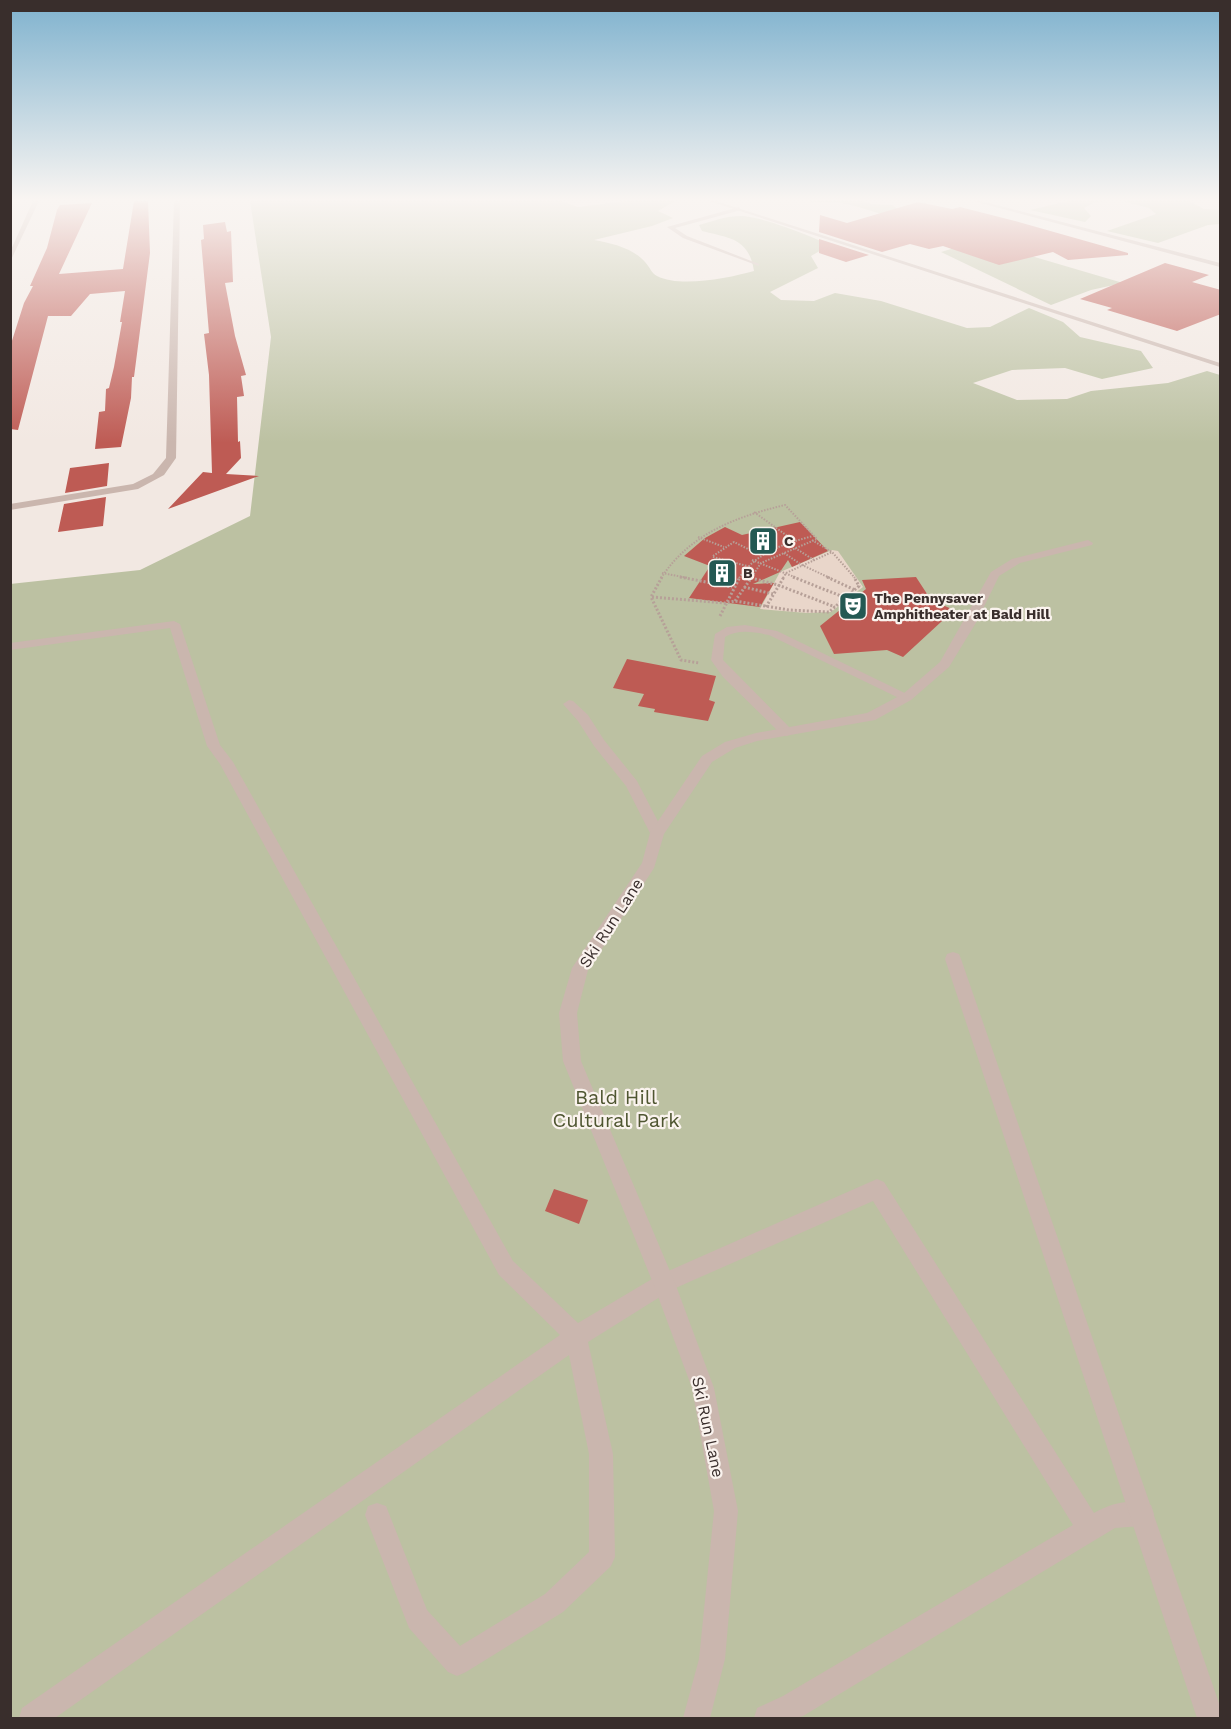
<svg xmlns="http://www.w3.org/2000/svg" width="1231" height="1729" font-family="'Work Sans',sans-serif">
<rect width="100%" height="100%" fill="#f2e8e2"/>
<path fill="#bcc1a2" d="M250 201H562L578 207 626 201H675L658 211 673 218 652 226 594 240C611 243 633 248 645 262 650 267 651 273 657 276 680 288 729 278 754 271 749 238 729 238 702 231L699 225C713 221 726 216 741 216 760 216 811 236 830 245L811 256 818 268 770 292 781 300 814 301 835 293 881 301 967 328 990 327 1029 308 1063 322 1080 337 1141 351 1153 368 1102 379 1065 368 1012 370 973 383 1017 400 1067 399 1091 391 1168 383 1207 371 1220 375V1718H11L10 584 140 570 250 516 271 337Z
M805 201H862L872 204 893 205 909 220 1123 283 1091 290 1051 305 941 252 951 249 949 243C917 226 878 211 842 203 830 201 817 203 805 201Z
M1068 201H1110L1095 202 1084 208 1091 216 1085 222 1030 210Z
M1122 201H1189L1204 209 1220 210V224L1208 225 1158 243 1107 231 1156 214 1149 208Z"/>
<path fill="#e9d6ca" d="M832 550 838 551 863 587 831 612 807 613 760 609 780 572Z"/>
<path fill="#be5b54" d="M134 201H148L150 253 134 377H132L131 398 121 447 95 449 99 412 105 411 106 389 109 388 114 367 122 322H120L125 291 90 294 71 316H48L18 430 10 429V347L24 303 33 286H30L47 248 57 210 60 205 92 203 59 274 123 269Z
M918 202 952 209 960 207 1015 221 1128 253V255L1068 260 1053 252 999 265 943 246 929 249 910 244 882 252 819 232 820 215 847 223Z
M225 222 227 232 231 231 233 282 225 283 235 336 246 375 241 376 244 396 237 397 238 442 240 441 241 458 226 474 259 476 168 509 203 472 212 473 209 375 204 334 209 333 201 240 204 239 203 225Z
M819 239 869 255 846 262 819 253Z
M1165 263 1209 275 1192 282 1221 290V314L1177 331 1107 310 1112 308 1080 299Z
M109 463 107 486 65 493 70 468Z
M106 497 103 526 58 532 64 504Z
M800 522 828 551 792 567 788 560 780 572 753 584 774 583 760 607 689 598 710 566 684 556 705 538 725 527 742 535Z
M916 577 931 600 954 610 903 657 887 650 834 654 820 626 866 589 862 580Z
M627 659 716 676 709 700 715 702 708 721 654 712 655 709 638 706 644 694 613 688Z
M554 1189 588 1200 579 1224 545 1211Z"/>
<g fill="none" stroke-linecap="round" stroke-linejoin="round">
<path stroke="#b6a098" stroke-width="2" stroke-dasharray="1.5 1.5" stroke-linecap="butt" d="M754 512 793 540
M698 537 724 547
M812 540 832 552 855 578
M795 548 814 560
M784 553 802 565 830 578
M713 556 734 542 760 555
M713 557 747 566
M752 560 797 578
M662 573 688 578
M661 578C690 534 735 517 785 505L817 539 761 563 751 578
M739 578C757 552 783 544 813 536
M783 578 786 573 832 552"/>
<path stroke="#b6a098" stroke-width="3" stroke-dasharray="2 2" stroke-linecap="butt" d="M662 577 651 597 681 660 699 663
M680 577 732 587
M793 577 846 598
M827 577 855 590
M751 578 778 585 835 607
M744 587 773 594
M652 597 725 603 735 601 789 610 829 612 859 586 854 577
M735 601 752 577
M766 607 784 577
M720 616 740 577"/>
<path fill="#cab6ae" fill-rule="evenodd" d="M739 207 741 210 675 228 687 236 759 264V266L683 238 667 227Z
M174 621 180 624 220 745 233 762 513 1261 578 1323 657 1276 877 1179 884 1182 1094 1513C1111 1503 1132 1498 1151 1505L1154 1514 1151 1523 1142 1526 1115 1528 803 1716 796 1718H754L757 1708 783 1696 1073 1525 873 1201 671 1290 588 1342 613 1454 615 1557 611 1566 563 1612 466 1672 457 1676 448 1672 409 1628 365 1515 368 1506 377 1503 386 1506 427 1610 460 1646 545 1594 589 1552V1454L569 1355 55 1718H19L22 1708 560 1335 499 1275 220 764 207 746 170 628 10 650V643Z
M745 625 777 631 913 697 907 701 903 700 769 635C754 632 738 629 725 637L723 660 794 732 787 736 782 735 723 677 711 660 715 634 727 627Z
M569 700 573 701 588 715 604 740 637 781 664 833 662 837H652L626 786 594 746 578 721 563 704Z"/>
<path fill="#cab6ae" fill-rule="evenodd" d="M33 201H39L10 262V252Z
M174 201H180L176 458 164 475 138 489 10 510V504L133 484 153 474 166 458Z
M709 201H716L1220 363V367Z
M973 201H981L1220 263V267Z
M1088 540 1093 543 1092 545 1020 563 999 576 977 621 949 667 911 700 875 720 757 741 735 748 712 762 664 834 654 868 588 970 577 1013 581 1061 675 1283 714 1388 738 1511 725 1659 710 1718H683L699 1659 714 1511 692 1388 653 1283 563 1061 559 1013 572 968 642 863 650 833 702 756 725 742 756 733 867 713 903 694 940 662 991 572 1012 559Z
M953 952 959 954 961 959 1220 1706V1718H1197L945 959 947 954Z"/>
</g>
<linearGradient id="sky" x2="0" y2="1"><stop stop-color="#7fb2ce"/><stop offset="0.45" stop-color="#f9f5f2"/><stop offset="1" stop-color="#f9f5f2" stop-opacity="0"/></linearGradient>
<rect width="1231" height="443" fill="url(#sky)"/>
<defs>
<g id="building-square" transform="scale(1.5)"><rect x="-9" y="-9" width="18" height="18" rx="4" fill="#245953" stroke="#faf3ee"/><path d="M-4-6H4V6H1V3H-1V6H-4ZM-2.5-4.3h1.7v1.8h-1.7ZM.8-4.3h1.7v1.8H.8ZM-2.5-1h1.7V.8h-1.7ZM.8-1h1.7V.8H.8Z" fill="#fff"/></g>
<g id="theatre-square" transform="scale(1.5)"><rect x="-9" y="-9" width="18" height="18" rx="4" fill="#245953" stroke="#faf3ee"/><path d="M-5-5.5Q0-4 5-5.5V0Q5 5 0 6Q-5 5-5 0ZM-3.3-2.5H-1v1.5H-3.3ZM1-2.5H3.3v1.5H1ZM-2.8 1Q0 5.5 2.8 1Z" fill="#fff"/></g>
</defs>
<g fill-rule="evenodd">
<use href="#building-square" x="763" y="541"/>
<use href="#building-square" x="722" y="573"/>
<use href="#theatre-square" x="853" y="606"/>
</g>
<g text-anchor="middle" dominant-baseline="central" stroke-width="4.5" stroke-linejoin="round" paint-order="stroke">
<g font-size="14" font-weight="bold" fill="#392e2c" stroke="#faf3ee" text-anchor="start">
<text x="784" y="541">C</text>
<text x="743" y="573">B</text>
<text x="874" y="598">The Pennysaver<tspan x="874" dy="16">Amphitheater at Bald Hill</tspan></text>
</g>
<g font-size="16" fill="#392e2c" stroke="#faf3ee">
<text transform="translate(611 923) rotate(-57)">Ski Run Lane</text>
<text transform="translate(708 1427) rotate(78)">Ski Run Lane</text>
</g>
<g font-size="20" fill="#4f5631" stroke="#faf3ee">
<text x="616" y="1097">Bald Hill<tspan x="616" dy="23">Cultural Park</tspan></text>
</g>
</g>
<rect width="1231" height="1729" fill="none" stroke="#392e2c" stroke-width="24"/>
</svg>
